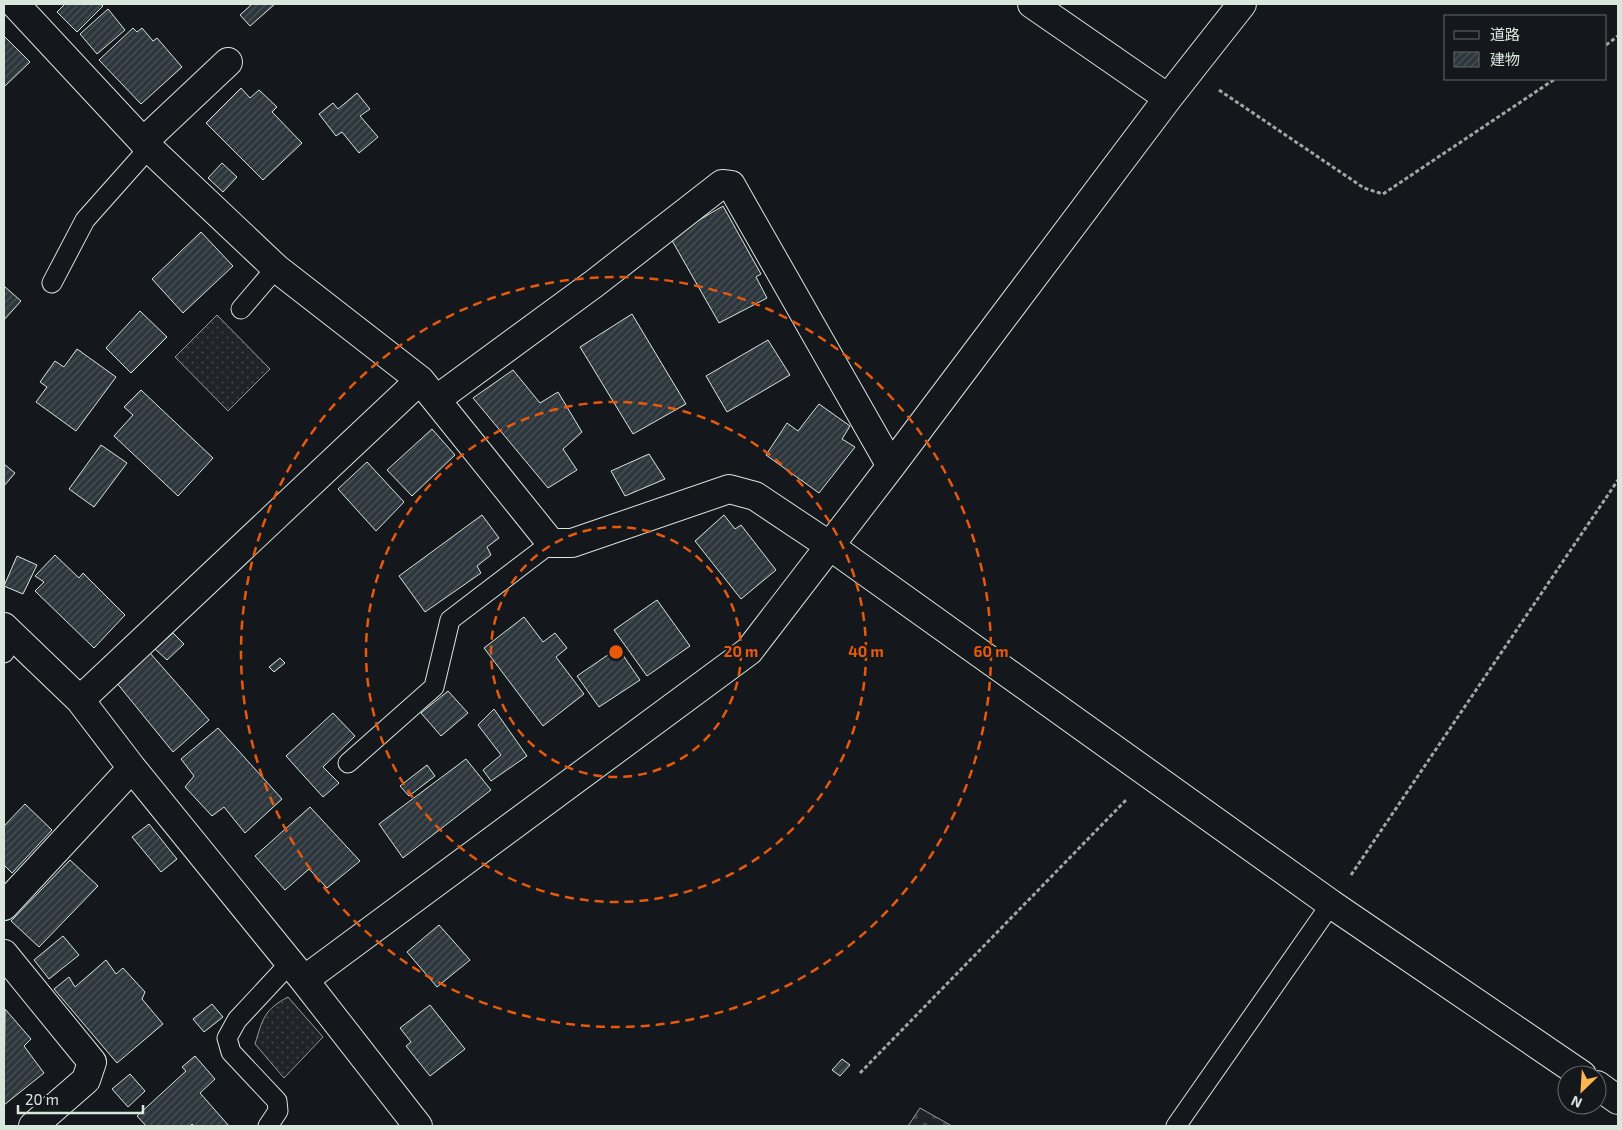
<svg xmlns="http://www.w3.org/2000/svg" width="1622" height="1130" font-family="'Exo 2','Noto Sans JP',sans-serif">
<defs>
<pattern id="grass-dots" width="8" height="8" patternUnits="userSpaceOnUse" patternTransform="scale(1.25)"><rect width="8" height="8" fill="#202428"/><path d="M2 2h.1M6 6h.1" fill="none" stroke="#404447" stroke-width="1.8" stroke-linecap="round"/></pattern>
<pattern id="cemetery-stones" width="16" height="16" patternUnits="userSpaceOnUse" patternTransform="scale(1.25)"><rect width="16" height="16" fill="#202428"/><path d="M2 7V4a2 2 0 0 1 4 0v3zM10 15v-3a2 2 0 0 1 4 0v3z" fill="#404447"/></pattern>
<pattern id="building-hatch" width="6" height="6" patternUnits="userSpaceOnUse" patternTransform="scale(1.25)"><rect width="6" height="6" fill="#2c363c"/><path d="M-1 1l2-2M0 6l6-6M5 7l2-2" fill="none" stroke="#4a5358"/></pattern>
</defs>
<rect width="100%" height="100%" fill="#14181c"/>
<path fill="url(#grass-dots)" stroke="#939e99" d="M217 315 270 369 228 411 175 357Z
M288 997 323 1037 284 1078 255 1044C263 1018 264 1010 288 997Z"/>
<path fill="url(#cemetery-stones)" stroke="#939e99" d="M920 1108 952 1126H908Z"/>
<path fill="url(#building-hatch)" stroke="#d8e6dc" d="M65 4H100L103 6 77 32 57 12Z
M252 4H275L250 26 240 15Z
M108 9 125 30 97 54 80 34Z
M133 28 137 32 142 28 153 41 157 38 182 67 141 104 99 60Z
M4 36 30 62 4 87Z
M241 88 250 98 259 90 277 107 272 112 302 143 263 180 206 123Z
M357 93 370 109 360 116 378 137 359 153 342 132 336 136 319 114 333 103 338 109Z
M222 163 237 177 223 192 208 178Z
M723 206 761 274 756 277 767 298 719 323 670 237Z
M201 232 233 266 183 313 152 279Z
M4 286 21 301 4 320Z
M140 311 167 337 131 373 106 348Z
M632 314 686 404 633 434 580 347Z
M768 340 790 375 727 412 706 376Z
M77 349 116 377 76 431 36 402 47 387 40 382 55 361 64 367Z
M513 370 540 403 558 392 582 432 563 449 577 470 548 488 473 398Z
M141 390 213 458 178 496 114 436 133 415 124 407Z
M819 404 850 426 842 439 855 447 819 493 766 455 787 423 798 431Z
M432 429 455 455 412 496 387 470Z
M101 445 127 463 94 507 69 489Z
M649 454 665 479 625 496 611 471Z
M367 462 404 502 376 531 338 489Z
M4 464 15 473 4 486Z
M482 515 499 538 487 547 491 555 477 566 481 573 425 612 399 576Z
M724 515 735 529 741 525 776 570 741 599 695 541Z
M55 555 79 578 83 573 125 615 94 648 35 591 44 582 35 576Z
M17 556 37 565 23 594 4 586Z
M657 600 690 646 647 676 614 630Z
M524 617 543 642 555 633 567 648 556 657 584 694 543 726 484 648Z
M173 633 184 644 167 660 155 649Z
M618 648 640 680 599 707 577 676Z
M150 653 209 720 173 752 116 682Z
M280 658 285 663 274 672 269 667Z
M448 691 468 713 441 736 421 713Z
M494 709 527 756 491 781 483 770 501 755 478 725Z
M333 713 355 736 323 767 339 783 323 797 286 756Z
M218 728 282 799 245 833 224 807 212 816 185 787 194 776 181 759Z
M466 759 491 790 403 858 379 824Z
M427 765 435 776 409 796 400 786Z
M25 804 52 830 12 873 4 865V826Z
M310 807 360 861 327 888 309 869 285 890 255 856Z
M149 824 177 859 161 872 132 837Z
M70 860 98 886 39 947 11 921Z
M439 925 470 960 437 987 407 952Z
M63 936 79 955 49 979 34 960Z
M106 960 116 974 123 968 145 992 142 999 163 1024 117 1063 54 989 69 977 75 987Z
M212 1004 223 1017 204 1032 193 1019Z
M430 1005 465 1049 430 1076 406 1046 411 1042 400 1028Z
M5 1009 31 1039 24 1046 44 1073 4 1105Z
M195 1056 215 1079 200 1093 229 1126H194L192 1124 190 1126H146L137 1116 186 1071 182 1067Z
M842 1059 850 1065 840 1076 832 1070Z
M130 1074 145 1091 128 1107 112 1089Z"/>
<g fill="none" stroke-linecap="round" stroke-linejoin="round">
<g stroke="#d8e6dc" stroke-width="21">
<path id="lane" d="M52 283 85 220 149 148
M241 309 276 268
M4 653 13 636
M348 763 434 687 450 620 551 543
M268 1126 278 1111 277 1101 231 1052 227 1038 237 1020 290 963
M1176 1126 1331 904"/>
</g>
<g stroke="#d8e6dc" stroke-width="30">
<path id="street" d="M15 4 149 148 276 268 420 380 551 543H572L729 489 755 496 830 546 1331 904 1582 1075
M1032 4 1168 98
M143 142 228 62
M437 399 595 283 722 184 731 185 891 466
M4 627 80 700 132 768 304 980 418 1126
M80 700 420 380
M4 906 132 768
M4 954 92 1062 86 1080 33 1126
M304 980 749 651 891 466 1168 98 1242 4
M1597 1085 1618 1100"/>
</g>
<path stroke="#9da8a2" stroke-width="3" stroke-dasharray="4 2.5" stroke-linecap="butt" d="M1606 45 1618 36
M1219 90 1364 188 1383 194 1555 79
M1351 875 1618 480
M860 1073 1126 800"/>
<use href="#lane" stroke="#14181c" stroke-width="19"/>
<use href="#street" stroke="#14181c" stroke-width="28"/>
</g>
<g fill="none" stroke="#e8590c" stroke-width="2.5" stroke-dasharray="9 6">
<circle cx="616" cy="652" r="125"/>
<circle cx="616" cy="652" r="250"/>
<circle cx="616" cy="652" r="375"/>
</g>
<circle cx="616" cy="652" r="8" fill="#e8590c" stroke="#14181c" stroke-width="2.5"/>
<g font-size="15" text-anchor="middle" font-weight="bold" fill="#e8590c" stroke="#14181c" stroke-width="4" stroke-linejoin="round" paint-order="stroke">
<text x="741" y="657">20 m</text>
<text x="866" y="657">40 m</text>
<text x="991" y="657">60 m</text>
</g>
<rect width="1622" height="1130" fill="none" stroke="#d8e6dc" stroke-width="10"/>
<rect x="1444" y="15" width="162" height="65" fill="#14181c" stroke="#626a69"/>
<rect x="1454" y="31" width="25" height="8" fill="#14181c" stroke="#626a69"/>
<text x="1490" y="40" font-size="15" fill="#d8e6dc">道路</text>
<rect x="1454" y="52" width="25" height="15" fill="url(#building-hatch)" stroke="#626a69"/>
<text x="1490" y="65" font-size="15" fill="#d8e6dc">建物</text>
<g transform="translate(1582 1090) rotate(205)"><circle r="24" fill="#14181c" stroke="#626a69"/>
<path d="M0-4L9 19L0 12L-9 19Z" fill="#ffb74d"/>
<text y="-8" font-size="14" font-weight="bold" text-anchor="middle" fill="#d8e6dc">N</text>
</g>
<path d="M18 1105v8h125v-8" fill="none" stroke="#d8e6dc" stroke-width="2.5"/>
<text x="25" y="1105" font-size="15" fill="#d8e6dc" stroke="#14181c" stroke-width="4" paint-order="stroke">20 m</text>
</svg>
